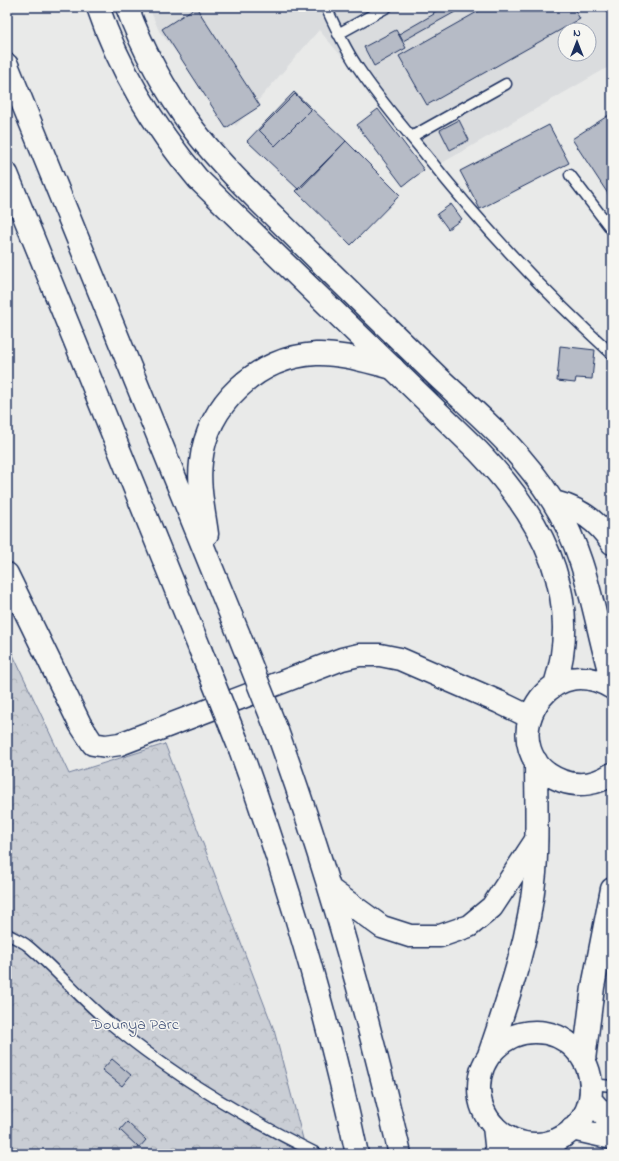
<svg xmlns="http://www.w3.org/2000/svg" width="619" height="1161" font-family="'Indie Flower',sans-serif">
<defs>
<pattern id="park-crowns" width="20" height="18" patternUnits="userSpaceOnUse"><rect width="20" height="18" fill="#caced5"/><path d="M2 6a3 3 0 1 1 6 0M12 15a3 3 0 1 1 6 0" fill="none" stroke="#adb1b9"/></pattern>
</defs>
<rect width="100%" height="100%" fill="#e9eae9"/>
<filter id="ink" filterUnits="userSpaceOnUse"><feTurbulence type="fractalNoise" baseFrequency=".025" numOctaves="2"/><feDisplacementMap in="SourceGraphic" scale="8" xChannelSelector="R" yChannelSelector="G"/><feConvolveMatrix kernelMatrix="1 2 1 2 8 2 1 2 1" color-interpolation-filters="sRGB"/></filter>
<g filter="url(#ink)">
<path fill="#dadcde" fill-rule="evenodd" d="M149 7H612V65L442 163 405 130 319 30 236 126 159 31ZM565 30H589V54H565Z"/>
<path fill="url(#park-crowns)" stroke="#727e9a" d="M7 642 69 774 165 744 274 1030 307 1154H7Z"/>
<path fill="#b6bbc6" stroke="#1b2f5e" d="M196 7 260 106 226 128 162 29Z
M444 7H464L403 41 399 34 434 14 433 13Z
M486 7H573L580 19 427 105 399 56Z
M396 30 406 48 374 66 364 47Z
M294 92 346 141 299 190 247 141Z
M295 94 311 110 275 146 259 130Z
M378 109 424 170 403 186 357 125Z
M612 113V200L572 139Z
M459 120 469 140 450 150 440 130Z
M549 125 569 163 480 209 460 171Z
M346 141 400 195 351 245 296 191Z
M451 204 462 219 448 229 437 214Z
M560 346 595 350 592 379 576 378 575 383 557 381Z
M112 1059 131 1075 122 1086 102 1070Z
M127 1122 146 1140 139 1148 120 1130Z"/>
<g fill="none" stroke-linecap="round" stroke-linejoin="round">
<g stroke="#1b2f5e" stroke-width="13">
<path id="service" d="M326 7C336 28 345 50 359 69 379 99 403 127 426 155 482 226 545 293 612 354
M338 34 387 7
M411 137 506 84
M570 175 612 230
M7 934C14 938 22 941 28 946 58 971 82 1001 112 1025 175 1077 245 1118 318 1154
M591 1084 612 1086"/>
</g>
<g stroke="#1b2f5e" stroke-width="25">
<path id="tertiary" d="M494 1126 497 1154
M553 1154 554 1141"/>
</g>
<g stroke="#1b2f5e" stroke-width="25">
<path id="secondary" d="M98 7C120 72 154 127 198 179L478 451C540 515 584 594 555 685
M127 7C143 51 166 92 194 130 225 170 264 206 300 242 346 288 393 333 440 379 482 418 521 451 552 500 588 555 594 620 612 681
M554 502C579 508 598 521 612 543
M612 688C543 645 490 754 562 781 579 787 597 784 612 774
M479 1088a56 56 0 1 1 112 0a56 56 0 1 1-112 0Z
M489 1055C509 996 530 936 535 873 538 836 536 798 536 761
M584 1060 593 987 612 889
M590 1099 612 1124
M572 1129 612 1138"/>
</g>
<g stroke="#1b2f5e" stroke-width="25">
<path id="motorway" d="M7 65 239 635
M7 174 200 649
M207 534C204 511 198 486 201 462 207 404 258 357 316 354 342 353 368 362 393 368
M7 574 80 724 93 744 106 746 120 744 342 659 359 655H380L400 659 499 702 530 717
M277 731C327 869 367 1011 400 1154
M240 749C288 881 328 1016 357 1154
M331 890 382 927 410 936H440L469 926 492 907 536 840"/>
</g>
<use href="#service" stroke="#f6f6f2" stroke-width="10"/>
<use href="#tertiary" stroke="#f6f6f2" stroke-width="22"/>
<use href="#secondary" stroke="#f6f6f2" stroke-width="22"/>
<use href="#motorway" stroke="#f6f6f2" stroke-width="22"/>
<g stroke="#1b2f5e" stroke-width="25" stroke-linecap="butt">
<path id="motorway-bridge" d="M239 635 277 731
M200 649 240 749"/>
</g>
<use href="#motorway-bridge" stroke="#f6f6f2" stroke-width="22"/>
</g>
</g>
<g text-anchor="middle" dominant-baseline="central" stroke-width="3" stroke-linejoin="round" paint-order="stroke">
<g font-size="16" fill="#47577c" stroke="#f6f6f2">
<text x="135" y="1025">Dounya Parc</text>
</g>
</g>
<rect width="619" height="1161" fill="none" stroke="#f6f6f2" stroke-width="24"/>
<rect x="12" y="12" width="595" height="1137" fill="none" stroke="#1b2f5e" stroke-width="1.5" filter="url(#ink)"/>
<g transform="translate(577 42)"><circle r="19" fill="#f6f6f2" stroke="#9ea6b7"/>
<path d="M0-3L7 15L0 10L-7 15Z" fill="#1b2f5e"/>
<text y="-6" font-size="11" font-weight="bold" text-anchor="middle" fill="#1b2f5e">N</text>
</g>
</svg>
